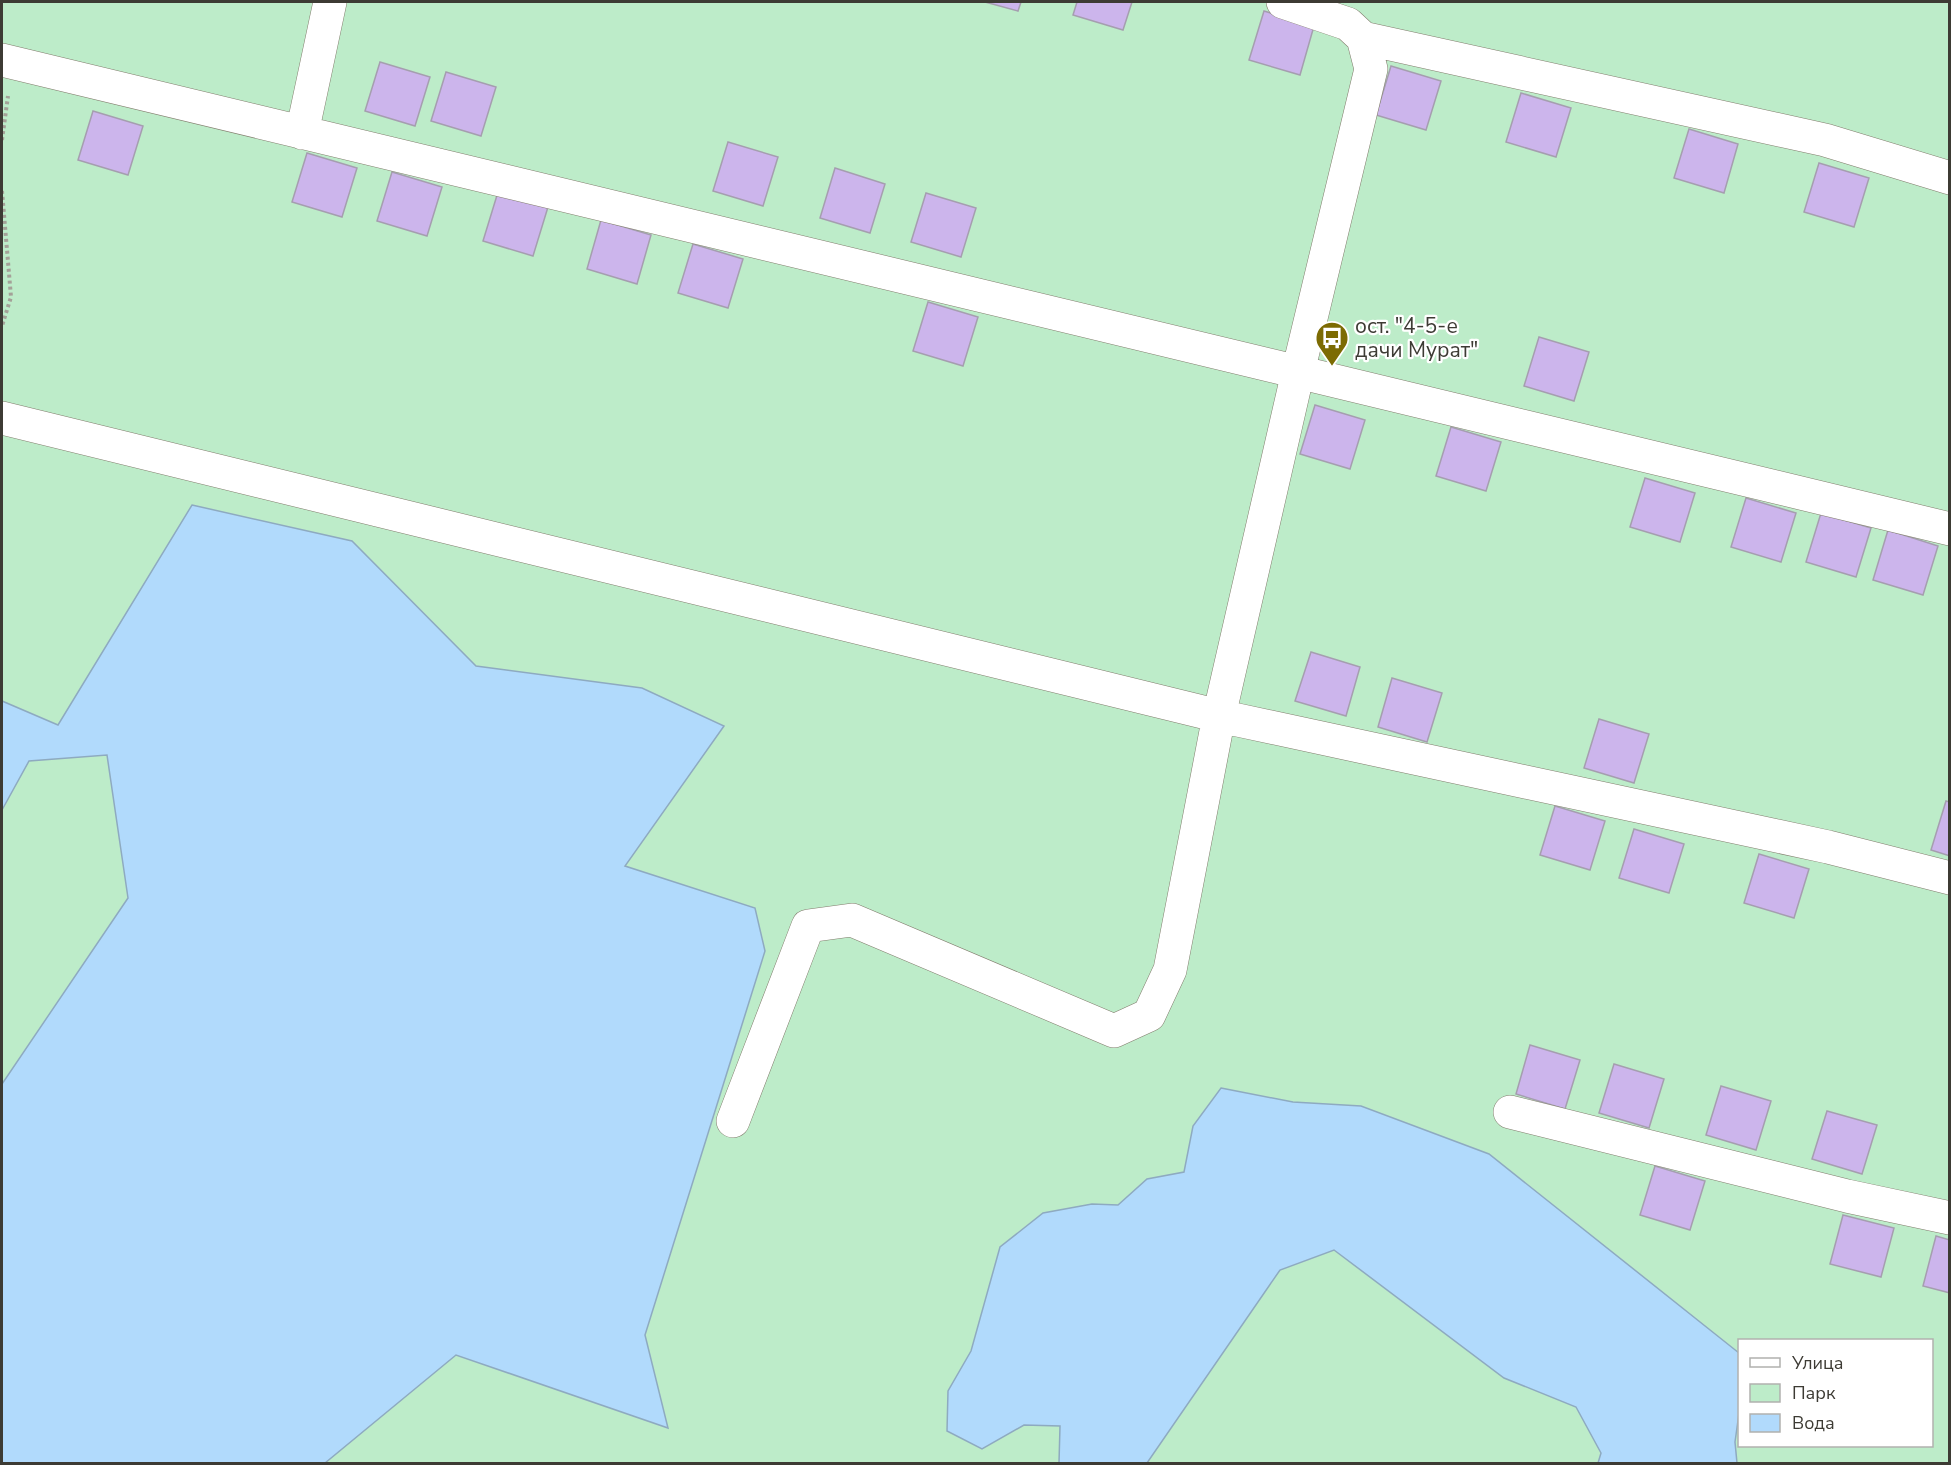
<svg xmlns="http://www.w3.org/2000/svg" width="1951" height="1465" font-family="'Nunito Sans',sans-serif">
<rect width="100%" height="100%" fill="#fefbf0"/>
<path fill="#bdecc9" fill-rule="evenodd" d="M2 2H1949V1463L2 1464ZM1740 1340H1932V1446H1740Z"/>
<path fill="#b1dafc" stroke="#8eaac0" stroke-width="1.5" d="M192 505 352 541 476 666 642 688 724 726 625 866 755 908 765 951 645 1335 668 1428 456 1355 325 1463H2V1084L128 898 107 755 29 761 2 810V701L58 725Z
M1221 1088 1293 1102 1361 1106 1489 1154 1739 1353 1740 1406 1735 1442 1737 1463H1598L1601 1453 1576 1407 1504 1378 1334 1250 1280 1270 1147 1463H1059L1060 1426 1024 1425 982 1449 947 1431 948 1391 971 1351 1000 1247 1043 1213 1092 1204 1118 1205 1147 1179 1184 1172 1193 1126Z"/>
<path fill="#ccb5ec" stroke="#a59eaf" stroke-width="1.5" d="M985 2H1021L1018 11Z
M1077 2H1132L1123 30 1073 15Z
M1264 11 1314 26 1300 75 1249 60Z
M380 62 430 77 415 126 365 111Z
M1391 66 1441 81 1426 130 1376 115Z
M446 72 496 87 481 136 431 121Z
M1521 93 1571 108 1556 157 1506 142Z
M93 111 143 126 128 175 78 160Z
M1689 129 1738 144 1724 193 1674 178Z
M728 142 778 157 763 206 713 191Z
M307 153 357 168 342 217 292 202Z
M1819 163 1869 178 1854 227 1804 212Z
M835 168 885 184 870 233 820 218Z
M392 172 442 187 427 236 377 221Z
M498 192 548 207 533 256 483 241Z
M926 193 976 208 961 257 911 242Z
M601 220 651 235 637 284 587 269Z
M693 244 743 259 728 308 678 293Z
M928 302 978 317 963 366 913 351Z
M1539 337 1589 352 1574 401 1524 386Z
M1315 405 1365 420 1350 469 1300 454Z
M1451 427 1501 442 1486 491 1436 476Z
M1645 478 1695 493 1680 542 1630 527Z
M1746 498 1796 513 1781 562 1731 547Z
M1821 513 1871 528 1856 577 1806 562Z
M1888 530 1938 546 1923 595 1873 580Z
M1311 652 1360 667 1346 716 1295 701Z
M1392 678 1442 693 1427 742 1378 727Z
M1599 719 1649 734 1634 783 1584 768Z
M1946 801 1950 802V856L1931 850Z
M1555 806 1605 821 1590 870 1540 855Z
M1634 829 1684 844 1669 893 1619 878Z
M1759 854 1809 869 1794 918 1744 903Z
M1530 1045 1580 1060 1565 1109 1516 1094Z
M1614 1064 1664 1079 1649 1128 1599 1113Z
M1721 1086 1771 1101 1756 1150 1706 1135Z
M1827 1111 1877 1125 1862 1174 1812 1159Z
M1655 1166 1705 1181 1690 1230 1640 1215Z
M1843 1215 1894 1228 1881 1277 1830 1264Z
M1936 1236 1950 1240V1293L1923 1286Z"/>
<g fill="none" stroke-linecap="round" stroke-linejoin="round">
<g stroke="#827d6d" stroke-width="34">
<path id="minor" d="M1363 38 1825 140 1950 178
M2 60 1950 529
M302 133 330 2
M2 418 1219 716 1828 847 1950 878
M1510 1112 1847 1196 1950 1218
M733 1121 808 926 852 920 1114 1031 1149 1015 1170 970 1219 716 1298 372 1371 69 1363 38 1348 24 1283 2"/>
</g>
<path stroke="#a4a198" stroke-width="4" stroke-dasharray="3 3" stroke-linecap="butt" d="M2 140 8 96
M2 191 11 297 2 326"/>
<use href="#minor" stroke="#fff" stroke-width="33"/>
</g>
<defs>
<g id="bus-pin" transform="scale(1.725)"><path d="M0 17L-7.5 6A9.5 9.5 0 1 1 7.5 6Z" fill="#7c6b03" stroke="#fff"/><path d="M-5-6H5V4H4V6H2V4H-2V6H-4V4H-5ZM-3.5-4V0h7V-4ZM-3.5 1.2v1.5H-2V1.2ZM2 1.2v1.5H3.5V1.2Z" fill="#fff"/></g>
</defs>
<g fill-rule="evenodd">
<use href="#bus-pin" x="1332" y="338"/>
</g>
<g text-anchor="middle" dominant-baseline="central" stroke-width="4.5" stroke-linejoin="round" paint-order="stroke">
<g font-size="21" fill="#3d3b34" stroke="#fff" text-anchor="start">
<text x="1355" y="326">ост. "4-5-е<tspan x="1355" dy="24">дачи Мурат"</tspan></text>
</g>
</g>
<rect width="1951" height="1465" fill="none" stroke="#3d3b34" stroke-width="6"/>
<rect x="1738" y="1339" width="195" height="108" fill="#ffffff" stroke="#b1b1ae" stroke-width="1.5"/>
<rect x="1750" y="1358" width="30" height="9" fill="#ffffff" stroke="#b1b1ae" stroke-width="1.5"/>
<text x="1792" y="1369" font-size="18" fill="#3d3b34">Улица</text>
<rect x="1750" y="1384" width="30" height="18" fill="#bdecc9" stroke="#b1b1ae" stroke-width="1.5"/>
<text x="1792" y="1399" font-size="18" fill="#3d3b34">Парк</text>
<rect x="1750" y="1414" width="30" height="18" fill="#b1dafc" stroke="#b1b1ae" stroke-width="1.5"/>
<text x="1792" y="1429" font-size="18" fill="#3d3b34">Вода</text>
</svg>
